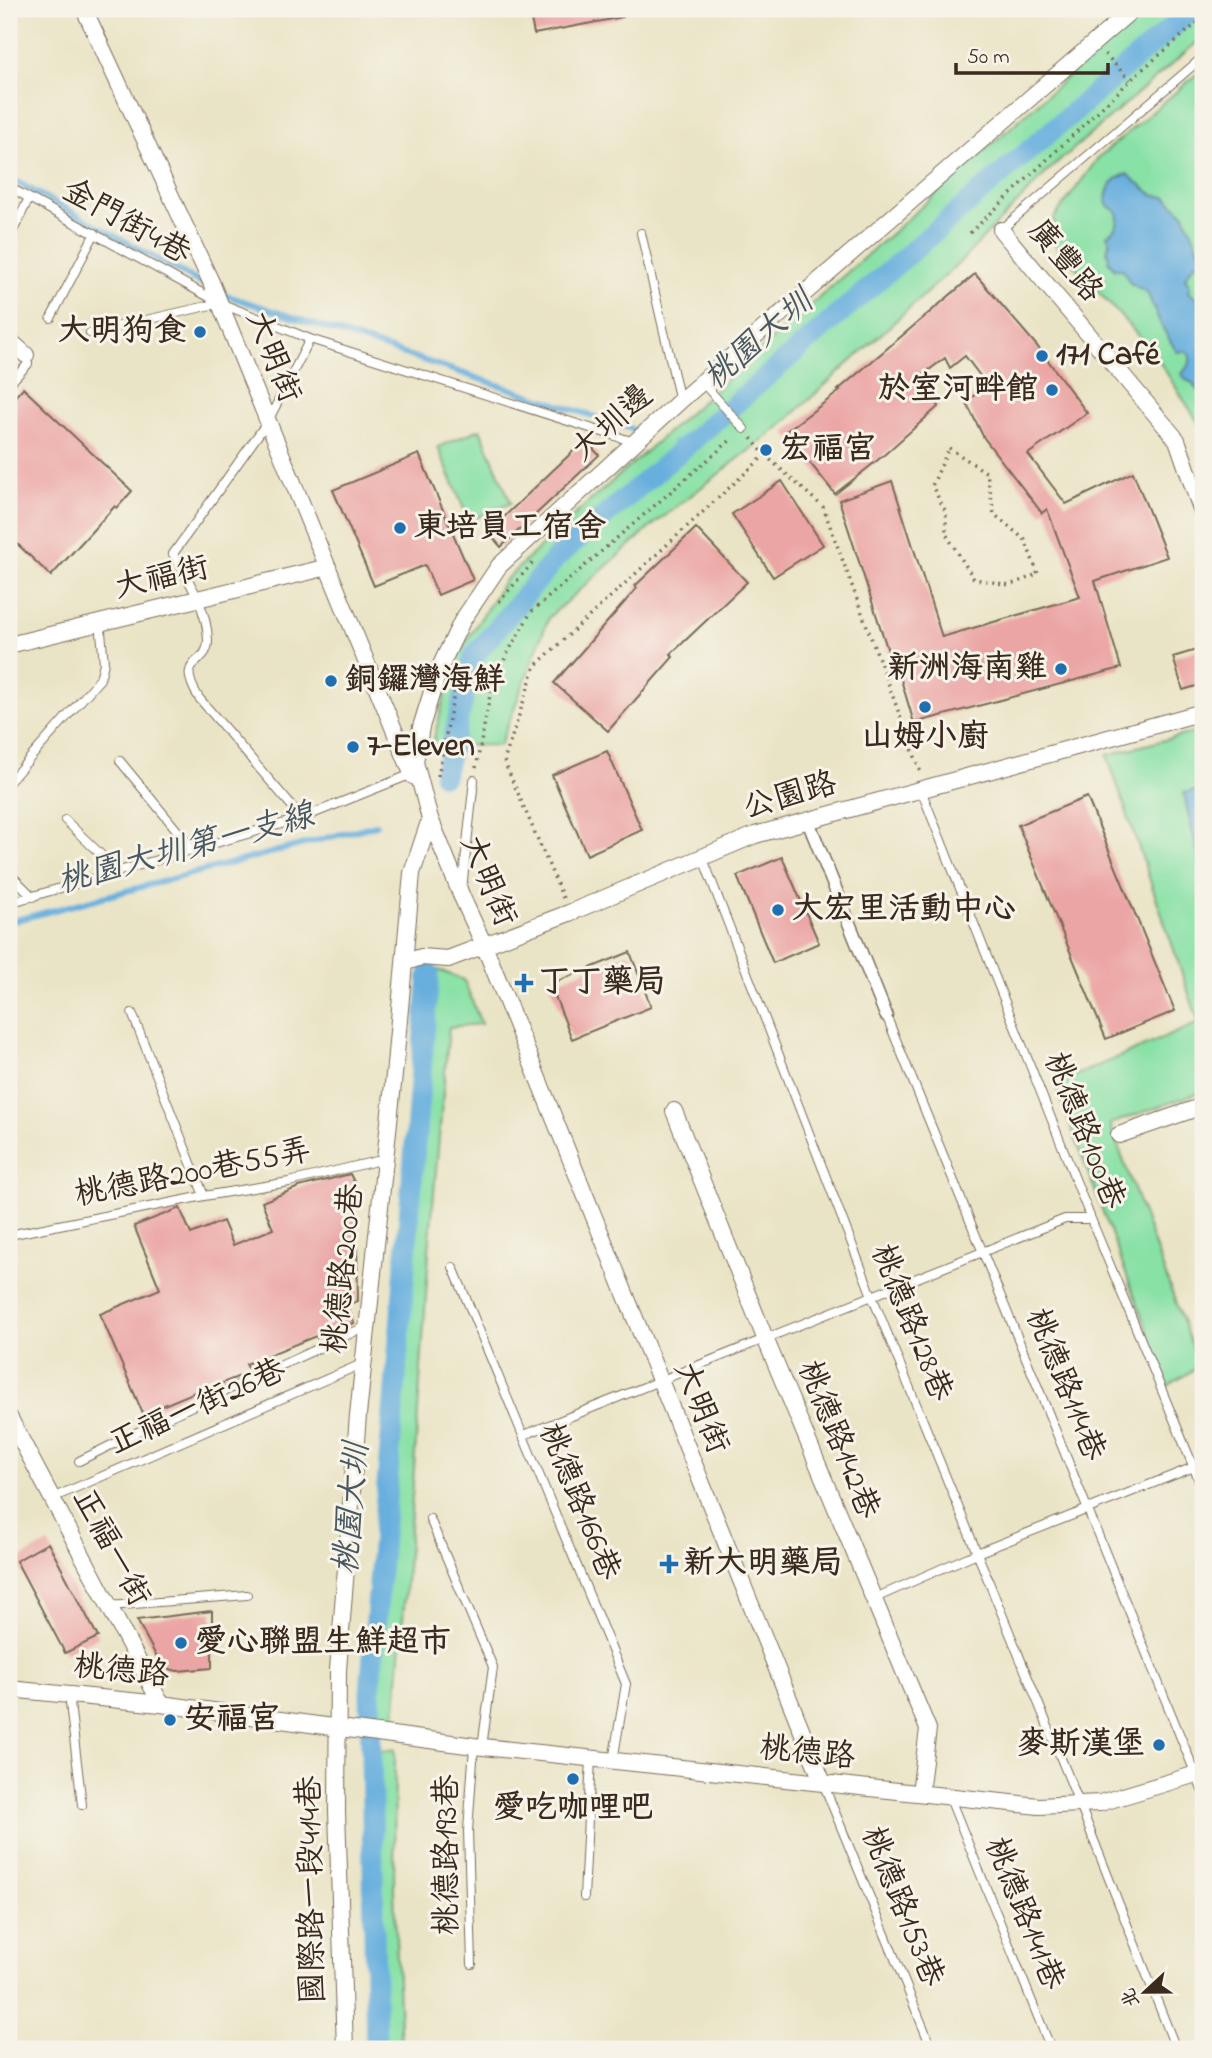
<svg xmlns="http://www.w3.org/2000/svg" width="1212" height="2058" font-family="'Indie Flower','LXGW WenKai TC',sans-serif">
<rect width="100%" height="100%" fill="#f7f3e8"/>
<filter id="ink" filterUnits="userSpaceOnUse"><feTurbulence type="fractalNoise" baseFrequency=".0143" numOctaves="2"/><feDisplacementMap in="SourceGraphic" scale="14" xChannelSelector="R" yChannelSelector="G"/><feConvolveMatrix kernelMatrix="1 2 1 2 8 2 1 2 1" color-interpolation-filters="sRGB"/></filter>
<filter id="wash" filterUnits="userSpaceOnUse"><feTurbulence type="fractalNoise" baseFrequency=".00686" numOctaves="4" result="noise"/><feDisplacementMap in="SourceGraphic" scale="28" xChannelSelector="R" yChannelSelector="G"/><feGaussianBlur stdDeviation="1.57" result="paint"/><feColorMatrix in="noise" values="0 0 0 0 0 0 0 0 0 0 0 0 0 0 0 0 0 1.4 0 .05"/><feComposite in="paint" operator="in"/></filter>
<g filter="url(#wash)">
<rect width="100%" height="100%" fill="#eae4c6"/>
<path fill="#88e1a6" stroke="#628662" stroke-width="2" d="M1144 9H1203V37L1049 170 960 262 779 427 653 525 549 617 500 745 432 746 453 663 505 580 580 510Z
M1203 69V430L1154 353 1055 244 1054 218 1099 157Z
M480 429 511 503 469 521 438 447Z
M1203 730V1091L1110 1124 1199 1366 1168 1386 1055 1084 1199 1023 1107 755Z
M436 969 464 980 481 1024 449 1027 430 1237 408 1556 394 1731 375 1728Z
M395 1749 394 1891 401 2049H381L377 1751Z"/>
<path fill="#67afde" stroke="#516c7e" stroke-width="2" d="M1127 174 1153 195 1166 197 1184 214 1203 258V265L1195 263 1185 278 1190 285 1188 292 1203 304V393L1194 387 1193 383 1186 380 1182 374 1190 363V356L1186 351 1177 352 1175 349 1161 325 1147 292 1130 283 1123 270 1114 268 1108 261 1109 257 1107 251 1110 241 1107 235C1116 229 1120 223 1117 212L1107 205C1104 190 1112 179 1127 174Z
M1203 789V882C1199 852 1189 823 1184 793Z"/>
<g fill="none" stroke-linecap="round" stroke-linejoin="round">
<path stroke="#67afde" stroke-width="6" d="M9 168 15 181 210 288
M219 293 644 433
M674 443 685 446
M9 922 376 825"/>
<path stroke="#67afde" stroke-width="21" d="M444 775 474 656 556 558 1193 9
M376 2049 370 1692 429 974"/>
</g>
<g id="blocks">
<path fill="#eba5a4" d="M529 9H622L623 17 534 34Z
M975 274 1037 346 1087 413 1028 454 1066 504 1133 472 1167 557 1095 581 1121 668 914 723 893 653 889 654 839 500 892 481 942 637 1080 597 1047 509 1042 513 984 438 966 402 987 385 965 356 950 368 945 358 917 379 939 406 884 455 835 494 785 432 840 391 838 390Z
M23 388 132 491 117 508 115 506 51 576 9 536V403Z
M585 440 599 455 501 547 488 532Z
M419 454 473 580 438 595 425 565 374 586 333 490Z
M782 481 823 545 773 577 732 514Z
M696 528 747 582 671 654 673 657 608 731 554 683 637 588 635 586Z
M1203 648V684L1183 690 1173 657Z
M607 751 642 830 587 855 552 775Z
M1087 797 1175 1011 1106 1039 1018 825Z
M782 857 819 943 773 963 737 876Z
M630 952 651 1007 572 1039 550 984Z
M350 1174 356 1186 358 1301 346 1305 354 1323 317 1338 316 1336 246 1364 250 1372 203 1391 202 1389 143 1414 100 1314 160 1289 134 1226 180 1208 191 1234 223 1221 233 1245 273 1229 262 1202 299 1187Z
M48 1543 98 1637 65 1653 16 1561Z
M212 1611V1668L177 1671 162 1667 137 1620Z"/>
</g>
</g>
<g filter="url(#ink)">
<use href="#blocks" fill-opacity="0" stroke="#786b59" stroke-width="2"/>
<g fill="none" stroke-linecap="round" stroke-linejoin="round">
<g stroke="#786b59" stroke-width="10">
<path id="service" d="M9 187 220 303 310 339 634 442
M1001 230 1203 57
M641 233 680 401
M9 239 29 198
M51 318 95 233
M90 333 220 303
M702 382 744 429
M9 384 28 364 26 355
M120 761 194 851
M9 782 100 679 104 663 100 622
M921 790 1091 1219 1203 1490
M302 818 199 698C173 656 209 667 208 640 207 608 189 581 173 554L268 421 310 339
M65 820 119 872
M702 856 872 1296 1080 1805 1176 2049
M9 873 33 897
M462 889 474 780
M9 903 302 818 412 774
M132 1013 204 1196
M886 1015 1203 1792
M9 1235 204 1196 289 1182 385 1159
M453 1267 626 1684 613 1761
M524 1435 1065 1219H1091
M79 1461 166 1418 367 1326
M52 1498 364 1363
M430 1519 493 1667 482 1747
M873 1599 977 1553 1194 1467
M109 1606 247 1595
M69 1695 82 1805
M823 1783 932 2049
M949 1796 1051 2049
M9 1820 10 1824
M584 1897 591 1759
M472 1964 468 1831 474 1746"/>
</g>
<g stroke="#786b59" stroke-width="15">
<path id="pedestrian" d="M808 821 886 1015"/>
</g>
<g stroke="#786b59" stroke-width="18">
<path id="minor" d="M84 9 211 282 413 776
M1001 230 1177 440 1203 515
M9 340 26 355
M9 645 328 567
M429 816 462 897 484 945 823 1783
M404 963 421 957 448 959 569 913 755 835 1203 712
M674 1111 765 1338 928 1729 920 1793
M1119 1135 1203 1106
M9 1417 161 1704
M9 1689 161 1704 474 1746 1039 1806 1100 1803 1203 1772
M345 2049 337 1811 338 1670 358 1415 395 1065 412 873 430 819 415 762 421 727 439 669 462 621 499 566 680 401 1133 9"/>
</g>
<path stroke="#786b59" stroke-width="3.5" stroke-dasharray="2 5" stroke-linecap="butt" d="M1105 54 1130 80
M970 233 1137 74 1203 18
M949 448 987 473 994 514 1025 540 1038 574 1010 585 974 579 946 534V512L932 486Z
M765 455 823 507 921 773
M499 602 535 560
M476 768 490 695 506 656 531 612 733 438
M438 776 458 673
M563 898 504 761 535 666 765 455 751 438"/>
<use href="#service" stroke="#fff" stroke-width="8"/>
<use href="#pedestrian" stroke="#fff" stroke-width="12"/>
<use href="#minor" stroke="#fff" stroke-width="16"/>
</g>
</g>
<g fill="#1f6fb2" stroke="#f7f3e8" stroke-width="2.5">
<circle cx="200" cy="332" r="7"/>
<circle cx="1042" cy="356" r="7"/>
<circle cx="1052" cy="390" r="7"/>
<circle cx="766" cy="450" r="7"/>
<circle cx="400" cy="528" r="7"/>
<circle cx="1061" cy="669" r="7"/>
<circle cx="331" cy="681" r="7"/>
<circle cx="925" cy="707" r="7"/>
<circle cx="353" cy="747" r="7"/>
<circle cx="778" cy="910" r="7"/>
<path d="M520.5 972.5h7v7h7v7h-7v7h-7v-7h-7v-7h7z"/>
<path d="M665.5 1553.5h7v7h7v7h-7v7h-7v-7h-7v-7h7z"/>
<circle cx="181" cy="1643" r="7"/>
<circle cx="170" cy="1720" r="7"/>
<circle cx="1159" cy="1745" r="7"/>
<circle cx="573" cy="1779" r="7"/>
</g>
<g text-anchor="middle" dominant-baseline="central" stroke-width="6" stroke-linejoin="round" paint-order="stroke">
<g font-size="32" fill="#3b2a1e" stroke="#f7f3e8">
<text transform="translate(126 223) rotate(29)">金門街4巷</text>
<text transform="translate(1064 262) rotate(50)">廣豐路</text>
<text transform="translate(272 357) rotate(68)">大明街</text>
<text transform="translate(613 424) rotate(-42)">大圳邊</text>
<text transform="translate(162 579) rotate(-13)">大福街</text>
<text transform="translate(790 797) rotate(-16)">公園路</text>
<text transform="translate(487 881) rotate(67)">大明街</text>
<text transform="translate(1083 1131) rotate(68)">桃德路100巷</text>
<text transform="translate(193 1174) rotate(-11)">桃德路200巷55弄</text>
<text transform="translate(345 1269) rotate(-84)">桃德路200巷</text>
<text transform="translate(910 1323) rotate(68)">桃德路128巷</text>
<text transform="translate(1064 1385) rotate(68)">桃德路114巷</text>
<text transform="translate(198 1408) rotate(-24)">正福一街26巷</text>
<text transform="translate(700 1408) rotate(68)">大明街</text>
<text transform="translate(837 1440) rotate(68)">桃德路142巷</text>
<text transform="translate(578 1502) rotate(68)">桃德路166巷</text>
<text transform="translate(110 1548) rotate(62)">正福一街</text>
<text transform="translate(121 1672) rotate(6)">桃德路</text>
<text transform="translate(807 1754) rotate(6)">桃德路</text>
<text transform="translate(448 1855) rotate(-90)">桃德路193巷</text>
<text transform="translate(313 1890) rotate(-91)">國際路一段414巷</text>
<text transform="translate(901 1907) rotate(68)">桃德路153巷</text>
<text transform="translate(1023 1914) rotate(68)">桃德路141巷</text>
</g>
<g font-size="32" font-weight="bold" fill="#3b2a1e" stroke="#f7f3e8" text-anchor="start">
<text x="186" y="332" text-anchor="end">大明狗食</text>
<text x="1056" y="356">171 Café</text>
<text x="1038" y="390" text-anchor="end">於室河畔館</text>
<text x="780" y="450">宏福宮</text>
<text x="414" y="528">東培員工宿舍</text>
<text x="1047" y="669" text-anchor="end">新洲海南雞</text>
<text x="345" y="681">銅鑼灣海鮮</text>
<text x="925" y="738" text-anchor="middle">山姆小廚</text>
<text x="367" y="747">7-Eleven</text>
<text x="792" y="910">大宏里活動中心</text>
<text x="538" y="983">丁丁藥局</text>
<text x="683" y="1564">新大明藥局</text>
<text x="195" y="1643">愛心聯盟生鮮超市</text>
<text x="184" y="1720">安福宮</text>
<text x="1145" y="1745" text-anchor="end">麥斯漢堡</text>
<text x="573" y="1809" text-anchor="middle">愛吃咖哩吧</text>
</g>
<g font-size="33" font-style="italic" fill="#4a5961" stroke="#f7f3e8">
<text transform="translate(759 341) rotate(-41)">桃園大圳</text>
<text transform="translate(186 850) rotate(-15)">桃園大圳第一支線</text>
<text transform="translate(353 1509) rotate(-85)">桃園大圳</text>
</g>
</g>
<rect width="1212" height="2058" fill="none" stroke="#f7f3e8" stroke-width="35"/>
<g transform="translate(1145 1992) rotate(248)" stroke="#f7f3e8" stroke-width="5" paint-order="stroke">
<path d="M0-5L12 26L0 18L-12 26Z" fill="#3b2a1e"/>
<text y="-10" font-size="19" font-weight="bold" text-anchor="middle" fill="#3b2a1e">北</text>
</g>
<path d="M956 63v10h152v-10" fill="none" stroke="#3b2a1e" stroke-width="3.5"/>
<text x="967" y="63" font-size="21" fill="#3b2a1e" stroke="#f7f3e8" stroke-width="5" paint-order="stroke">50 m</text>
</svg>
